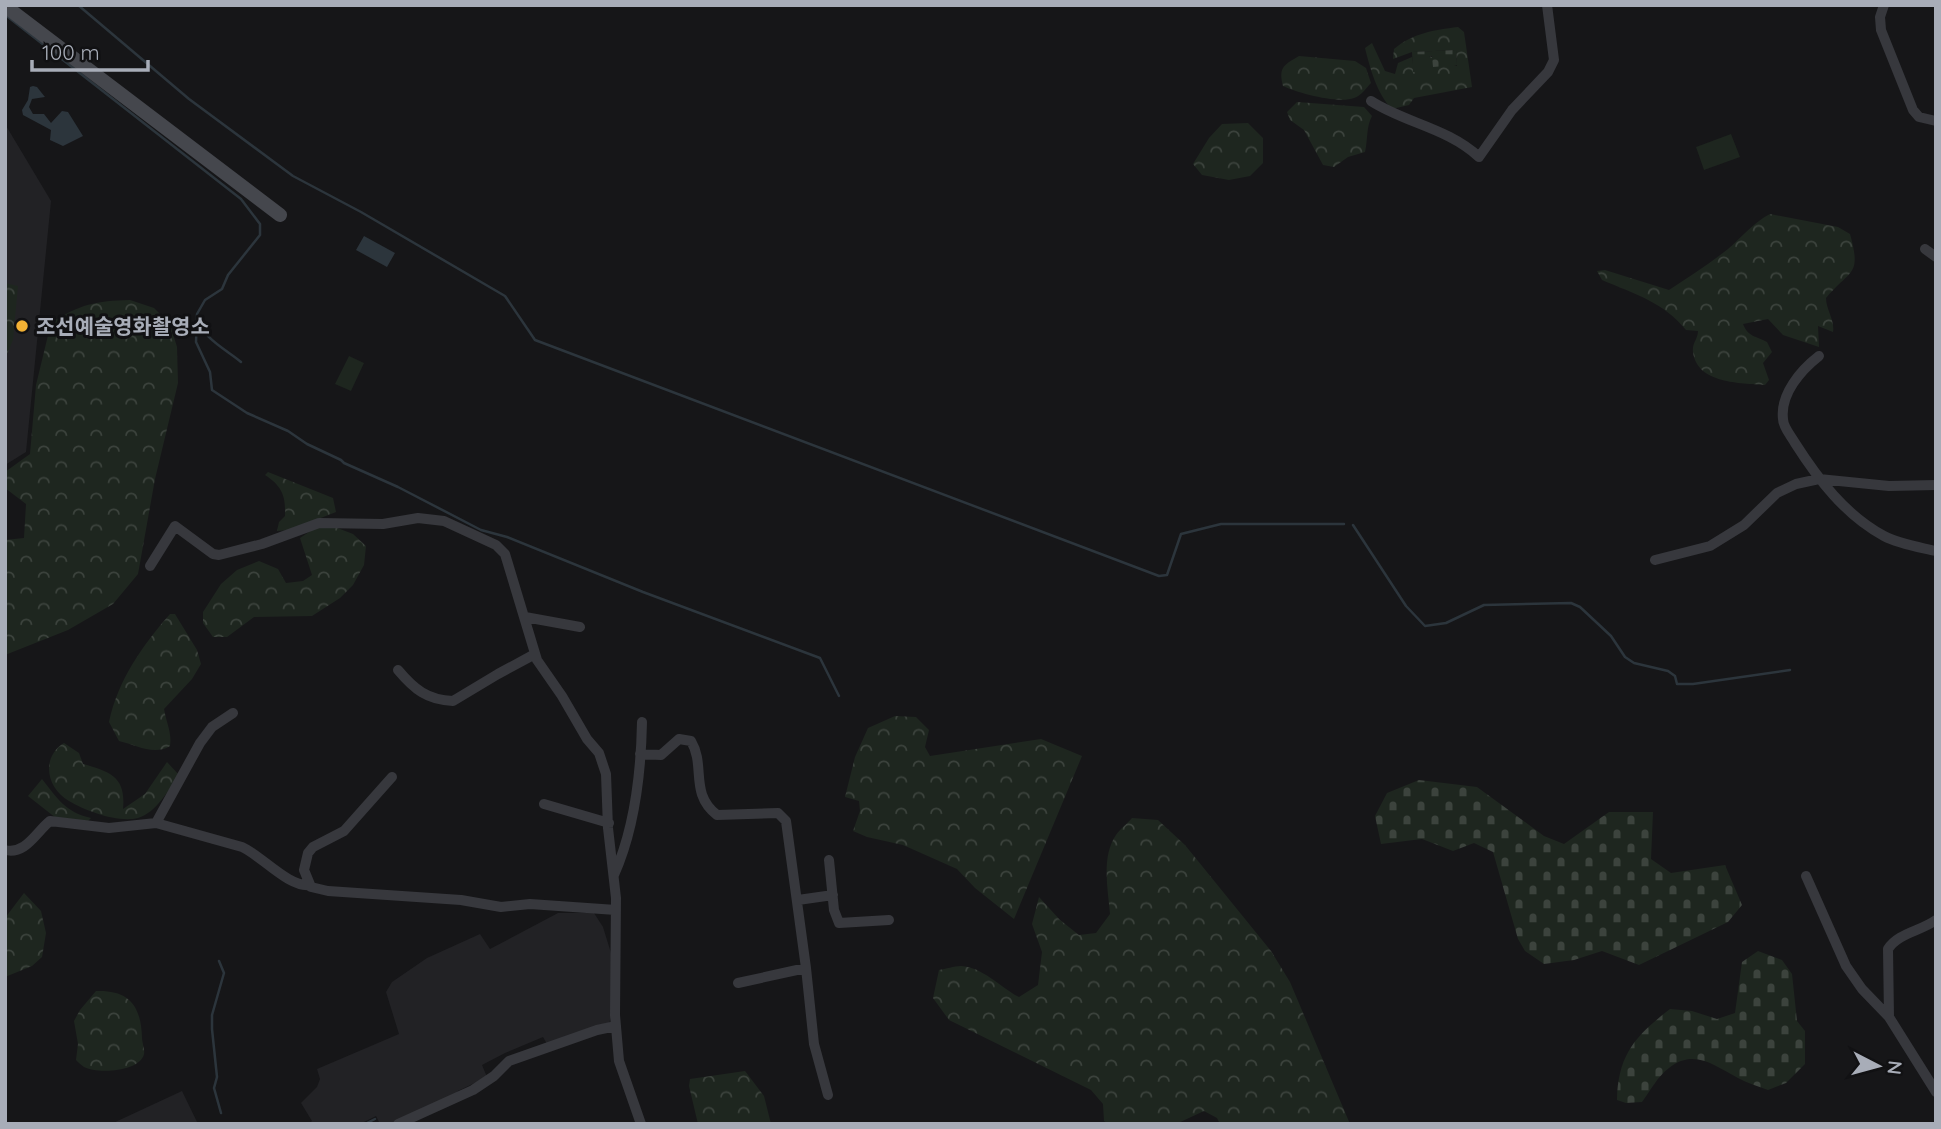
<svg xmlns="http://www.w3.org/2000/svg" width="1941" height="1129" font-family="Quicksand,'Noto Sans KR',sans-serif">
<defs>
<pattern id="forest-crowns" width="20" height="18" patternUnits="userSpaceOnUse" patternTransform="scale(1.75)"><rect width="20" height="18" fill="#1e261f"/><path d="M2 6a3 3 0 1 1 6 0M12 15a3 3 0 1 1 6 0" fill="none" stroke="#3c433d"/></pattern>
<pattern id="cemetery-stones" width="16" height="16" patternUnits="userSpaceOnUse" patternTransform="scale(1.75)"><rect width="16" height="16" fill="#1e261f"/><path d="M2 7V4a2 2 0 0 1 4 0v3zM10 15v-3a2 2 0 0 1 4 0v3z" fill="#3c433d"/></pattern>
</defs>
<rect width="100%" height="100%" fill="#161618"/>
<path fill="#222225" d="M5 124 51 201 26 452 5 465Z
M558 913H594L603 927 611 953 612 1013 609 1024 547 1044 543 1037 505 1053 482 1065 487 1077 458 1091 456 1095 390 1124H380L376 1116 360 1124H309L312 1121 301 1103 317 1087 320 1079 317 1069 399 1034 386 992 392 982 427 958 480 934 490 949Z
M182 1091 198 1124H111Z"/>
<path fill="#1e261f" d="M1731 134 1740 157 1704 170 1696 147Z
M349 356 364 363 351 391 335 384Z"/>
<path fill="url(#forest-crowns)" d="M1458 27 1464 32 1472 87 1414 98 1409 105 1392 109C1377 94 1370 68 1365 48L1372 43 1385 71 1395 74 1398 63 1412 57 1414 72 1429 56 1457 66 1456 50 1412 52 1393 59 1394 49C1413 33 1434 30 1458 27Z
M1299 56 1355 61 1366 68 1371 83C1366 88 1361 96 1354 98 1338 104 1298 93 1283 86 1278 67 1284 65 1299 56Z
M1297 102 1364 107 1372 116C1366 127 1368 139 1365 152L1348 157 1334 167 1323 165 1304 130 1290 120 1287 112Z
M1248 123 1263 138V163L1250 176 1229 180 1202 175 1193 164 1209 138 1222 124Z
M1770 214 1838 227 1850 234C1862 277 1850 269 1826 298 1826 310 1835 320 1833 332L1818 326 1819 347 1783 335 1768 319 1743 324C1748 337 1756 336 1767 342L1772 352 1763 363 1769 380 1765 385C1741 383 1697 384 1693 352 1692 343 1698 339 1698 331L1686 330C1665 303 1633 293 1602 280L1597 271 1605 270 1669 290C1689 277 1709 264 1728 249 1742 237 1754 222 1770 214Z
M5 283 18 286 13 340 5 359Z
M130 300 154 308 170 324 177 347 178 383 155 479 138 574 113 604 68 630 5 655V540L24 538 26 504 5 488V472L30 454 36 385 51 323C80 304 96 301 130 300Z
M268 472 333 498 336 512 290 530 277 531 279 522 285 516C286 496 282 486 265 475Z
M327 524 353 534 366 546 364 565 353 585 340 598 312 616 254 617 227 637H213L203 623V612L221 584 237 570 259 561 278 569 286 583 303 581 312 575 300 538 315 528Z
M170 614H175L197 650 201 664 192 679 164 709C166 722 172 732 170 746 154 756 136 745 119 741L109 722C118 680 142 646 170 614Z
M895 716 916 717 929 730 925 747 930 756 1041 739 1082 756 1014 919 975 888 957 869 903 845 867 837 853 831 860 811 859 801 845 797 855 757 868 728Z
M64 743 79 753 83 764C112 772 126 778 123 809L145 794 167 762 179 775C169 789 156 813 138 818 118 823 86 811 69 801 46 788 41 757 64 743Z
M42 779C58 799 65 812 91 818L87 822 56 818 28 796Z
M1132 818 1158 820 1185 845 1271 951 1290 982 1350 1124H1220L1217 1118 1204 1111 1176 1124H1109L1104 1121 1103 1104 1091 1090 949 1020 933 998 939 970C946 969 954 966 961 966 983 967 1001 988 1019 997L1038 985 1042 952 1032 924 1039 897 1060 920 1079 935 1096 933 1110 914C1108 889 1101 857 1116 835 1120 829 1127 824 1132 818Z
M24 893 41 911 46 933 42 957 32 966 5 977V918Z
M96 991C129 990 141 1005 142 1038 142 1042 145 1050 144 1054 140 1072 97 1074 84 1067 81 1065 78 1062 76 1060L78 1044 74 1021 80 1010Z
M745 1071 764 1096 771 1124H698L689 1086 690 1079Z"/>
<path fill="url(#cemetery-stones)" d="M1456 50 1457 65 1433 67 1432 56H1429L1430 71 1413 72 1412 52Z
M1419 780 1477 787 1544 836 1564 844 1609 812H1653L1651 859 1671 873 1725 865 1742 905 1728 922 1639 965 1602 951 1574 960 1544 964 1525 951 1518 939 1493 852 1474 843 1453 851 1422 839 1381 844 1375 816 1387 793Z
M1758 951 1782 960 1792 974 1797 1021 1805 1031V1064L1786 1083 1768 1090C1758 1086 1747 1083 1738 1078 1715 1066 1694 1048 1669 1068 1658 1076 1650 1091 1642 1102L1626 1103 1617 1100C1618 1055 1635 1036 1670 1009L1692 1011 1717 1019 1735 1013 1742 962Z"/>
<path fill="#2c353c" d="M33 86 37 87 45 97 32 99 29 107 33 114H44L51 123 62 111 68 112 83 136 63 146 50 140 51 130 23 115 22 110 28 100 30 87Z
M364 236 395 253 387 267 356 250Z"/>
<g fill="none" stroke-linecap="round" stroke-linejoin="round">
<path stroke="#2c353c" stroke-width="2.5" d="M78 5 189 99 293 176 361 212 505 296 535 340 1159 576 1167 575 1181 534 1221 524H1344
M8 17 241 199 260 224V235L228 275 222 289 205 300 197 314 196 342 210 372 212 390 247 413 288 431 307 444 341 460 344 463 398 487 481 530 507 537 643 592 820 658 839 696
M198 317C200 337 227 350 241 362
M1353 525 1406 606 1425 626 1446 623 1484 605 1571 603 1580 607 1611 636 1625 657 1634 663 1668 671 1675 676 1677 684H1693L1790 670
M219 961 224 973 212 1015V1029L217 1077 214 1088 221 1113
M365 1124 375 1119"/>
<path stroke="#37383d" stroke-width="10" d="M1884 5 1880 17 1881 30 1913 110 1919 117 1936 121
M1371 101C1405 123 1448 128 1479 157L1512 110 1548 72 1554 60 1547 5
M1925 249 1936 257
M1819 356C1801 370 1780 394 1783 419 1783 427 1791 436 1795 443 1818 479 1845 515 1884 536 1899 544 1919 547 1936 551
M1655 560 1710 546 1744 525 1777 493 1796 484 1819 479 1889 486 1936 485
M150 566 175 526 213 554 219 555 262 544 319 523 383 524 418 518 444 521 496 545 505 554 537 660 562 696 587 739 599 753 606 774 608 828 616 898 615 1015 619 1061 641 1124
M525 617 580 627
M398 670C414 689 427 700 453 701L498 674 535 654
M640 754 661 755 679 739 691 741C706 766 689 793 717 815L778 813 786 821 806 968 814 1044 828 1095
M392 777 344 831 313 847 308 853 304 870 311 887 328 891 461 900 501 907 530 904 616 910
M544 804 609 823
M156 823 200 743 212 727 233 713
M5 850C26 855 36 832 50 821L109 828 156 823 242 847C262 856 289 888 310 885
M829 860 834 910 839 923 889 920
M614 875C635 828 641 774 642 722
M1806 876 1846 966 1862 989 1889 1017 1936 1092
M798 900 833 895
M738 983 806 968
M1889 1017 1888 949C1898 933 1921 931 1936 920
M398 1124 473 1090 494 1076 509 1061 597 1030 616 1026"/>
<path stroke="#45474d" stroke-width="14" d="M5 6 280 215"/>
</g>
<circle fill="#f2b134" stroke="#111113" stroke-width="2.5" cx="22" cy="326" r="7"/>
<g text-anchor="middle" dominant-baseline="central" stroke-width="6" stroke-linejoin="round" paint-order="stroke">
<g font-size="21" font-weight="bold" fill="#a8adb8" stroke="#111113" text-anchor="start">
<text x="36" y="326">조선예술영화촬영소</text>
</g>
</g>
<rect width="1941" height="1129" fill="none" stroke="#a8adb8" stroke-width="14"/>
<g transform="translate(1878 1066) rotate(96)" stroke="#111113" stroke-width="5" paint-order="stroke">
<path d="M0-5L12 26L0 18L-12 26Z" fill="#a8adb8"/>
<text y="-10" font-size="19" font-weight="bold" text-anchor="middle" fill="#a8adb8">N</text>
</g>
<path d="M32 60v10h116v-10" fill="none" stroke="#a8adb8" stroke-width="3.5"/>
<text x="42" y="60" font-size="21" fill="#a8adb8" stroke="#111113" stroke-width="5" paint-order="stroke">100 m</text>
</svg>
